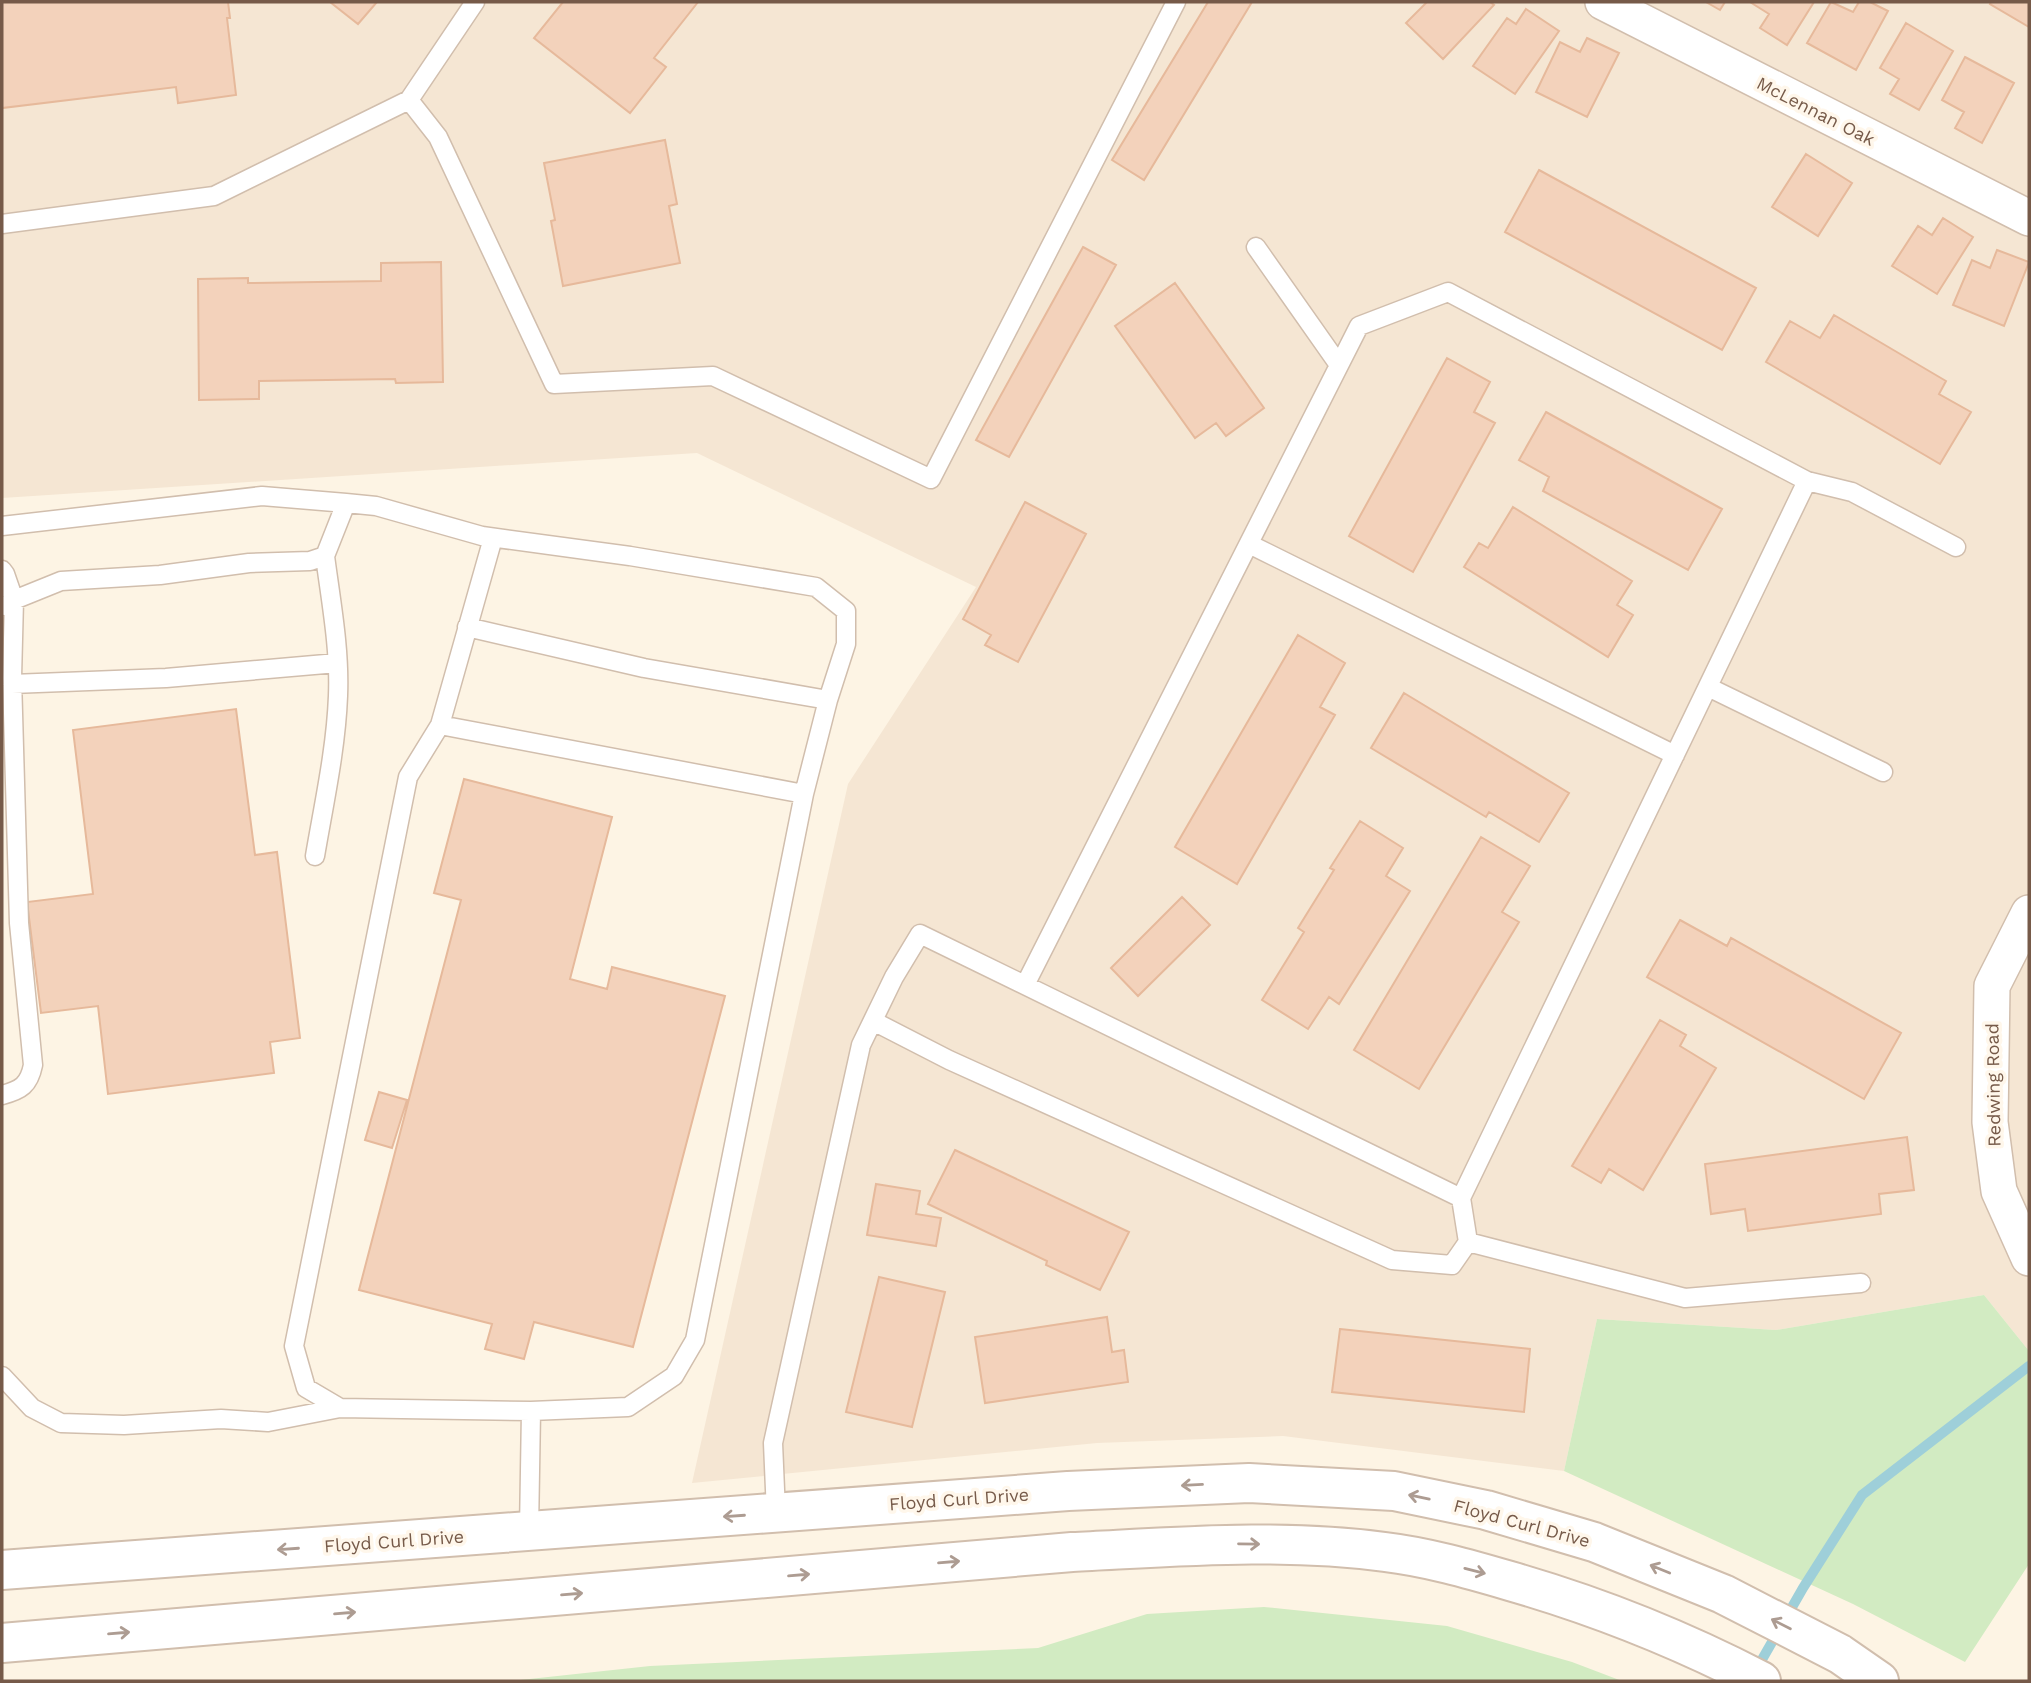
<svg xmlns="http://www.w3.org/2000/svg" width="2031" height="1683" font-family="'Work Sans',sans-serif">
<rect width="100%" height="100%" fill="#fdf4e4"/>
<path fill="#f5e6d3" d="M2 2H2029V1351L1984 1295 1776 1330 1597 1319 1564 1471 1283 1436 1097 1443 692 1483 848 784 976 587 697 453 2 498Z"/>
<path fill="#d2ebc2" d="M1984 1295 2029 1351V1564L1965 1662 1853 1604 1564 1471 1597 1319 1776 1330Z
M1264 1607 1447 1626 1572 1662 1622 1681H511L650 1666 1038 1648 1147 1614Z"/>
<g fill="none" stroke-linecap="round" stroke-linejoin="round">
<path stroke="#9ecfd9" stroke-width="10" d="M1756 1670 1803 1588 1862 1495 2029 1366"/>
</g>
<path fill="#f3d2bb" stroke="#e6b99b" stroke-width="2" d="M2 2H228L230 18H227L236 95 178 103 176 87 2 108Z
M330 2H377L358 24Z
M563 2H698L654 58 666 67 630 113 534 38Z
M1208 2H1252L1144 180 1112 160Z
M1427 2H1490L1494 5 1443 59 1406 23Z
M1706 2H1725L1720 10Z
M1750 2H1814L1787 45 1760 28 1769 14Z
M1831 2 1853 12 1859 2H1870L1888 11 1856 70 1807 43Z
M1991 2H2029V27L1990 4Z
M1526 9 1559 31 1515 94 1473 66 1507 18 1516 24Z
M1906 23 1953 51 1919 110 1890 94 1899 79 1880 68Z
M1587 38 1619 53 1587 117 1536 92 1560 42 1580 52Z
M1965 57 2014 83 1982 143 1955 128 1964 112 1942 100Z
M665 140 677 204 669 206 680 263 563 286 551 221 555 220 544 163Z
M1806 154 1852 183 1818 236 1772 207Z
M1539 170 1756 288 1722 350 1505 232Z
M1943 218 1973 237 1937 294 1892 266 1918 226 1932 235Z
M1083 247 1116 265 1009 457 976 440Z
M1997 250 2029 262 2004 326 1953 305 1972 260 1990 268Z
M441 262 443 382 396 383 395 379 259 381V399L199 400 198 279 248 278V283L381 281V263Z
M1175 283 1264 408 1226 436 1216 423 1195 438 1115 326Z
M1834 315 1946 381 1939 394 1971 412 1940 464 1766 362 1790 321 1820 338Z
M1447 358 1490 382 1474 412 1495 423 1413 572 1349 536Z
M1546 412 1722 509 1688 570 1543 491 1549 477 1519 460Z
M1025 502 1086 534 1018 662 985 645 991 635 963 619Z
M1513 507 1632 581 1617 605 1633 615 1608 657 1464 567 1479 543 1488 548Z
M1298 635 1345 663 1320 707 1335 715 1237 884 1175 847Z
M1404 693 1569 793 1539 842 1489 812 1486 817 1371 748Z
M236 709 255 855 277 852 300 1038 270 1042 274 1073 108 1094 98 1006 41 1013 27 902 93 894 73 730Z
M464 779 612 817 570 979 607 989 612 967 725 996 633 1347 534 1322 524 1359 485 1349 492 1324 359 1290 461 900 434 893Z
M1360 821 1403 848 1386 876 1410 891 1339 1004 1329 997 1308 1029 1262 1000 1304 932 1298 928 1334 870 1330 868Z
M1481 837 1530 866 1502 912 1519 922 1419 1089 1354 1050Z
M1182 897 1210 925 1138 996 1111 968Z
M1680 920 1727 946 1731 938 1901 1033 1864 1099 1647 977Z
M1660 1020 1686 1035 1680 1046 1716 1068 1643 1190 1609 1169 1601 1183 1572 1166Z
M379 1092 407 1100 392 1148 365 1140Z
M1907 1137 1914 1190 1879 1194 1881 1214 1748 1231 1745 1209 1711 1214 1705 1164Z
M955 1150 1129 1232 1100 1290 1046 1265 1047 1261 928 1204Z
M876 1184 920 1191 916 1214 941 1218 936 1246 867 1235Z
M879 1277 945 1292 912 1427 846 1412Z
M1107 1317 1112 1352 1124 1350 1128 1382 985 1403 975 1337Z
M1340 1329 1530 1349 1524 1412 1332 1392Z"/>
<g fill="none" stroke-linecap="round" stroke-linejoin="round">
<g stroke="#d1bead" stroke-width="21">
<path id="service" d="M409 100 475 2
M2 224 214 196 409 100 438 137 554 384 713 376 931 479 1176 2
M1256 247 1339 365
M1807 481 1852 492 1956 547
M2 526 262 496 346 503 376 506 482 536 630 556 816 587 846 611V644L828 700 804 794
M1249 544 1675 755
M2 570 5 574 14 600 12 678 19 923 33 1065C29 1085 21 1090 2 1095
M5 606 14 600 61 581 160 575 249 563 310 561 325 556 346 503
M467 627 644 668 828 700
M12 684 166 678 337 663
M1708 687 1883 772
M440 725 493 538
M315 856C324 803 336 749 338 696 340 649 331 602 325 556
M873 1021 949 1060 1392 1260 1452 1265 1468 1242 1461 1198
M1468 1242 1685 1298 1861 1283
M2 1376 32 1408 61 1423 124 1425 221 1419 268 1422 340 1408
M776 1513 773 1443 861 1045 894 977 920 934 1461 1198 1807 481 1448 292 1359 326 1025 985
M529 1531 531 1411 340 1408 306 1388 294 1346 408 777 440 725 804 794 695 1340 674 1376 628 1407 531 1411"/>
</g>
<g stroke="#d1bead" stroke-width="38">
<path id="minor" d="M1603 2 2029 218
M2029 913 1992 986 1990 1122 1999 1191 2029 1258"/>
</g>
<g stroke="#d1bead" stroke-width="42">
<path id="tertiary" d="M2 1570 1068 1491 1249 1483 1394 1491 1486 1510 1594 1542 1723 1594 1840 1654 1879 1681
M2 1643 1072 1552C1176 1547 1281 1538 1385 1552 1427 1557 1469 1569 1510 1581 1597 1606 1680 1639 1761 1681"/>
</g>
<use href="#service" stroke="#fff" stroke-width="18"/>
<use href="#minor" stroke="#fff" stroke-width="35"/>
<use href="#tertiary" stroke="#fff" stroke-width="38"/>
</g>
<defs><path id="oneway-shaft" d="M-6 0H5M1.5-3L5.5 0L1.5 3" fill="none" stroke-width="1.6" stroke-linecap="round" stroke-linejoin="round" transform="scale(1.75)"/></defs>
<g stroke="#ad9c92">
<use href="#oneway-shaft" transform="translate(1192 1485) rotate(177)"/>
<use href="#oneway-shaft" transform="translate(1419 1497) rotate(-168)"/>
<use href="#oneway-shaft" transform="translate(734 1516) rotate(176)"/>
<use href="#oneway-shaft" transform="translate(1249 1544) rotate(1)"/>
<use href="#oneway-shaft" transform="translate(288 1549) rotate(176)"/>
<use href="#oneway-shaft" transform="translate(949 1562) rotate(-5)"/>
<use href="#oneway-shaft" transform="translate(1660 1569) rotate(-158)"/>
<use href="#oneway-shaft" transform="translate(1475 1571) rotate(14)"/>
<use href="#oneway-shaft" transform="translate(799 1575) rotate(-5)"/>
<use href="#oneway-shaft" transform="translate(572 1594) rotate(-5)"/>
<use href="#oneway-shaft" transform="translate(345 1613) rotate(-5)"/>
<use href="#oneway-shaft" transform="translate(1781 1624) rotate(-153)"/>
<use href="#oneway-shaft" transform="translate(119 1633) rotate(-5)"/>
</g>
<g text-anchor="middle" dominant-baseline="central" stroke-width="7" stroke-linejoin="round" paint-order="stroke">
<g font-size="18" fill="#765a49" stroke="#fff7eb">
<text transform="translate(1816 111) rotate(27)">McLennan Oak</text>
<text transform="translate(1993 1085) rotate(-91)">Redwing Road</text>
<text transform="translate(959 1499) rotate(-4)">Floyd Curl Drive</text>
<text transform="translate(1522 1523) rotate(15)">Floyd Curl Drive</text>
<text transform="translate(394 1541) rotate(-4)">Floyd Curl Drive</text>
</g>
</g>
<rect width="2031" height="1683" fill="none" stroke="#765a49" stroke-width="7"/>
</svg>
